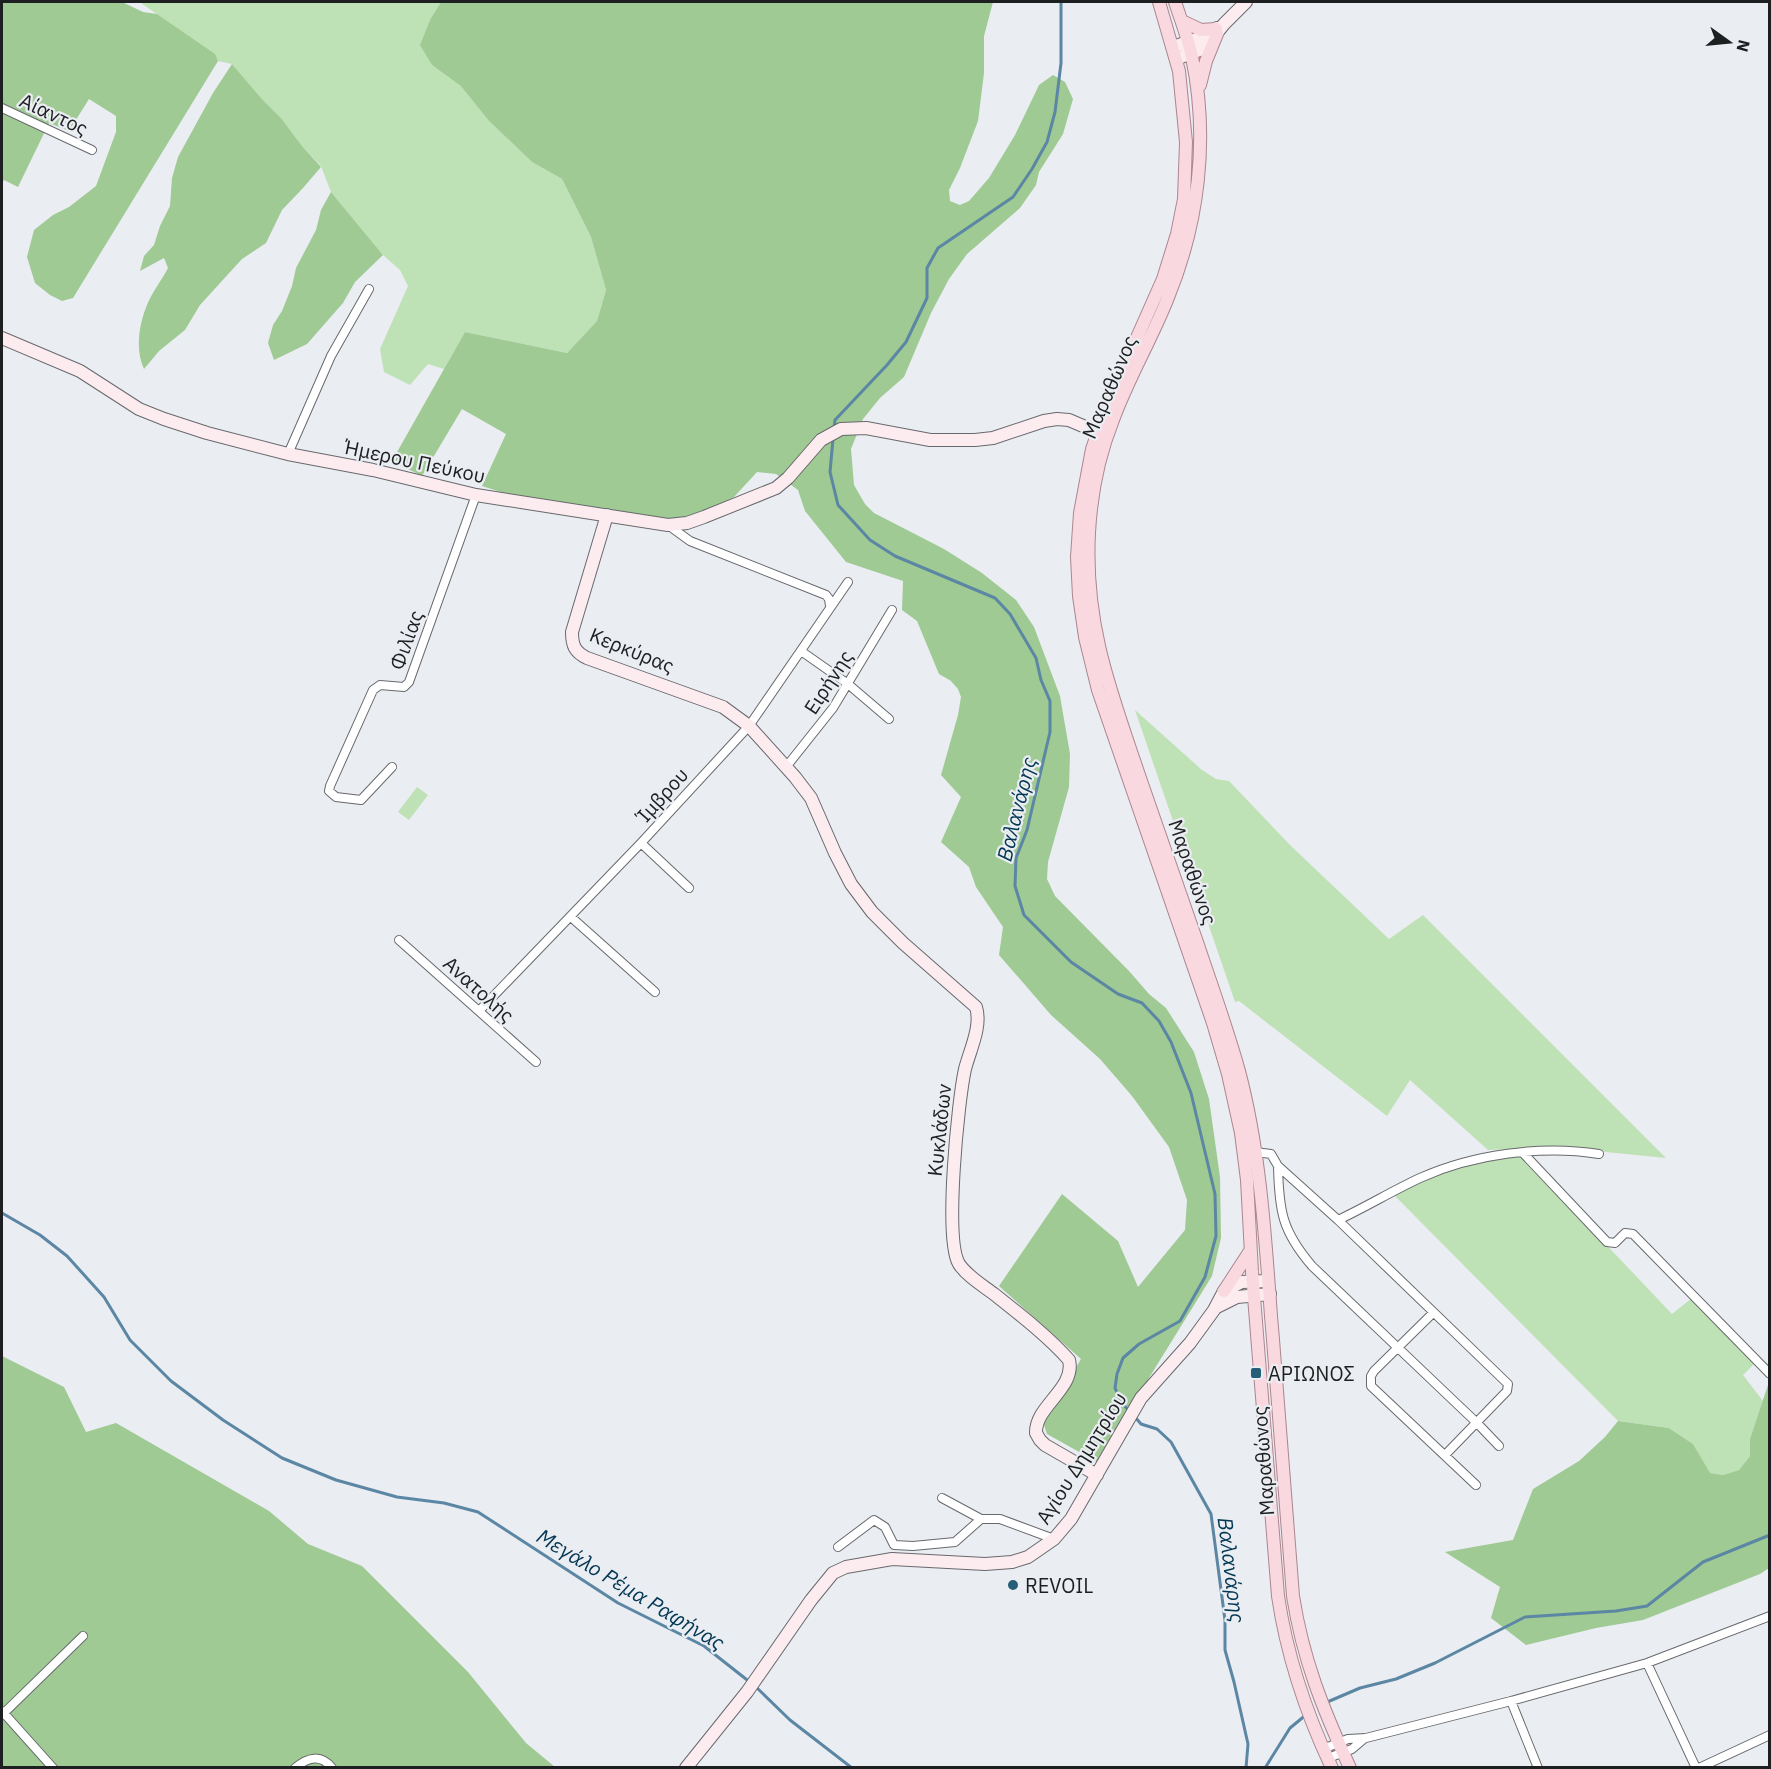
<svg xmlns="http://www.w3.org/2000/svg" width="1771" height="1769" font-family="'IBM Plex Sans',sans-serif">
<rect width="100%" height="100%" fill="#eaedf2"/>
<path fill="#bfe1b6" d="M143 2H441L431 18 432 65 461 85 489 121 532 162 562 179 591 237 606 290 597 321 567 353 465 332 444 369 428 364 410 385 384 372 380 349 408 286 400 270 383 255 331 192 321 166 302 146 281 118 262 99 232 64 218 61 214 54 141 3Z
M1135 710 1202 770 1216 779 1229 781 1290 845 1389 939 1423 915 1666 1158 1556 1147 1488 1150 1410 1080 1387 1116 1239 1001 1235 1002Z
M417 787 428 795 409 820 398 812Z
M1522 1156 1672 1314 1692 1298 1755 1363 1743 1375 1763 1401 1750 1439V1456L1739 1470 1723 1475 1709 1473 1693 1444 1669 1428 1618 1421 1393 1194 1420 1180 1484 1159Z"/>
<path fill="#9fca94" d="M2 2H122L143 12 157 14 215 54 218 61 73 298 62 301 50 295 35 283 27 257 34 230 53 215 69 207 96 186 116 132V116L89 99 69 131 49 123 18 187 4 180 2 184Z
M441 2H993L984 36V73L978 121 960 168 949 190 950 201 960 205 969 201 989 178 1015 135 1039 85 1053 75 1065 82 1073 99 1063 134 1039 172 1036 185 1020 208 967 254 949 279 931 313 904 377 880 398 863 419 851 449 854 485 865 504 874 513 944 549 982 573 1016 600 1034 627 1060 696 1070 754 1069 787 1048 862 1047 879 1055 896 1129 971 1149 994 1166 1008 1194 1052 1209 1099 1220 1177 1221 1238 1212 1276 1097 1462 1047 1434 1044 1425 1048 1415 1081 1359 999 1286 1062 1194 1118 1241 1138 1287 1185 1230 1187 1200 1169 1147 1132 1096 1100 1059 1051 1015 999 955 1003 927 976 887 969 867 941 842 961 797 941 775 958 715 961 697 958 689 951 681 939 674 917 621 902 610 903 581 846 562 805 511 798 490 776 474 757 472 734 497 706 512 673 520 532 502 482 486 506 434 462 409 422 476 392 461 465 332 567 353 597 321 606 290 591 237 562 179 532 162 489 121 461 86 432 65 420 45 431 18Z
M232 64 262 99 281 118 302 146 321 167 303 188 282 210 266 243 242 259 200 305 185 330 159 351 144 369C135 350 139 324 147 305 152 292 162 280 168 268L164 258 140 271 144 256 154 245 160 226 170 206 172 178 178 157 213 93Z
M331 192 383 255 355 282 343 303 307 344 274 360 268 343 273 325 282 311 292 286 296 268 316 230 321 210Z
M2 1356 64 1387 86 1432 116 1423 269 1511 308 1544 362 1566 468 1672 526 1743 555 1767H2Z
M1769 1382V1568L1760 1574 1643 1620 1596 1628 1526 1645 1491 1618 1500 1587 1445 1552 1513 1540 1533 1489 1579 1461 1605 1437 1618 1421 1669 1428 1693 1444 1710 1473 1723 1475 1739 1470 1750 1456V1439Z"/>
<g fill="none" stroke-linecap="round" stroke-linejoin="round">
<path stroke="#5b86a4" stroke-width="3" d="M834 429 835 420 887 365 906 342 927 298V268L938 248 1013 197 1032 169 1047 142 1055 112 1061 63V2
M833 439 830 472 838 505 870 540 895 556 995 598 1010 614 1036 658 1041 680 1050 701V732L1027 830 1016 858 1015 886 1024 915 1071 962 1118 994 1142 1003 1159 1021 1171 1042 1191 1093 1215 1194 1216 1236 1205 1277 1180 1321 1139 1344 1123 1358 1117 1374 1115 1388 1122 1403 1130 1412
M2 1213 40 1235 67 1256 104 1297 130 1340 171 1381 223 1420 282 1458 336 1480 397 1497 444 1503 478 1512 618 1603 704 1646 751 1683
M1135 1417 1141 1424 1157 1429 1171 1442 1211 1514 1225 1620V1650L1234 1682 1248 1744 1246 1768
M756 1687 790 1720 852 1768
M1325 1703 1360 1688 1396 1679 1435 1663 1525 1617 1616 1611 1647 1606 1703 1562 1770 1535
M1265 1768 1290 1728 1307 1714"/>
<g stroke="#67696d" stroke-width="10">
<path id="street" d="M2 108 92 150
M288 454 331 356 369 289
M668 525 690 541 826 595 829 599 830 606
M801 651 848 684 889 719
M392 767 361 800 336 797 329 791 330 786 373 690 380 685 404 687 409 682 476 495
M786 767 833 708 892 610
M641 843 689 888
M571 917 655 992
M399 940 536 1062
M479 1011 641 843 749 726 848 582
M1255 1152 1271 1154 1278 1166 1338 1220 1508 1384 1507 1391 1445 1455
M1523 1153 1607 1242 1615 1243 1625 1233 1633 1234 1770 1374
M1278 1166C1279 1211 1282 1231 1312 1266L1477 1423 1499 1446
M1338 1220C1366 1207 1392 1191 1420 1178 1473 1154 1542 1145 1599 1154
M1433 1313 1374 1371 1371 1376V1386L1476 1485
M942 1498 981 1519
M838 1547 874 1520 885 1527 894 1545 913 1546 955 1542 981 1519H1000L1054 1539
M1647 1663 1696 1768
M1511 1701 1538 1768
M2 1711 53 1768
M2 1715 83 1636
M1323 1749 1348 1739 1366 1738 1511 1701 1647 1663 1770 1616
M1328 1758 1352 1749 1365 1738
M295 1768C308 1757 321 1754 332 1768
M1699 1768 1770 1735"/>
</g>
<g stroke="#67696d" stroke-width="14">
<path id="secondary" d="M1173 47 1200 38 1217 28
M1176 59 1200 50 1207 45 1224 24 1246 2
M2 338 80 371 139 409 164 419 207 433 288 454 373 470 476 495 668 525 687 523 704 517 776 488 788 478 821 440 841 429 866 428 930 440H975L993 438 1044 421 1057 419 1069 420 1097 432
M607 515 572 632C572 646 575 652 587 658L723 707 749 726 795 777 811 798 835 853 851 884 872 912 903 943 976 1007C982 1026 970 1050 965 1069 958 1101 944 1239 959 1264 967 1276 982 1285 994 1294 1018 1313 1049 1337 1069 1360 1076 1388 1035 1406 1036 1433L1040 1440 1045 1445 1097 1475
M1217 1307 1237 1297 1270 1294
M686 1768 747 1692 811 1600 833 1573 846 1567 892 1559 985 1564 1012 1562 1028 1557 1054 1539 1071 1519 1141 1398 1190 1343 1214 1310 1224 1291 1242 1282 1268 1281"/>
</g>
<g stroke="#ab868f" stroke-width="14">
<path id="primary" d="M1159 2 1179 71 1186 142 1184 199 1177 234 1163 279 1108 403 1092 449 1080 513 1077 557 1079 596 1085 637 1098 690 1213 1023 1228 1074 1241 1133 1247 1180 1252 1272 1278 1596C1287 1657 1306 1713 1332 1768
M1175 2C1181 20 1188 38 1192 57 1209 138 1199 223 1167 300 1151 340 1128 379 1113 420 1099 455 1091 495 1089 533 1084 626 1112 695 1141 781 1160 836 1179 890 1198 945 1212 987 1227 1028 1239 1071 1260 1151 1265 1233 1271 1316 1279 1409 1286 1502 1293 1596 1303 1660 1323 1709 1350 1768
M1182 21 1201 30 1216 29
M1200 85 1206 61 1217 34
M1224 1291 1250 1251"/>
</g>
<use href="#street" stroke="#fff" stroke-width="8"/>
<use href="#secondary" stroke="#fdecef" stroke-width="12"/>
<use href="#primary" stroke="#fad8e0" stroke-width="12"/>
</g>
<g fill="#265e78" stroke="#eaedf2" stroke-width="2">
<rect x="1250" y="1367" width="12" height="12" rx="3"/>
<circle cx="1013" cy="1585" r="6"/>
</g>
<g text-anchor="middle" dominant-baseline="central" stroke-width="4.5" stroke-linejoin="round" paint-order="stroke">
<g font-size="20" fill="#1e1f20" stroke="#eaedf2">
<text transform="translate(54 114) rotate(25)">Αίαντος</text>
<text transform="translate(1109 387) rotate(-67)">Μαραθώνος</text>
<text transform="translate(415 461) rotate(12)">Ήμερου Πεύκου</text>
<text transform="translate(406 640) rotate(-70)">Φιλίας</text>
<text transform="translate(632 650) rotate(22)">Κερκύρας</text>
<text transform="translate(828 682) rotate(-57)">Ειρήνης</text>
<text transform="translate(662 795) rotate(-48)">Ίμβρου</text>
<text transform="translate(1193 872) rotate(71)">Μαραθώνος</text>
<text transform="translate(479 989) rotate(42)">Ανατολής</text>
<text transform="translate(939 1130) rotate(-84)">Κυκλάδων</text>
<text transform="translate(1081 1458) rotate(-58)">Αγίου Δημητρίου</text>
<text transform="translate(1263 1461) rotate(-94)">Μαραθώνος</text>
</g>
<g font-size="20" fill="#1e1f20" stroke="#eaedf2" text-anchor="start">
<text x="1268" y="1373">ΑΡΙΩΝΟΣ</text>
<text x="1025" y="1585">REVOIL</text>
</g>
<g font-size="21" font-style="italic" fill="#033753" stroke="#eaedf2">
<text transform="translate(1016 809) rotate(-76)">Βαλανάρης</text>
<text transform="translate(1232 1570) rotate(83)">Βαλανάρης</text>
<text transform="translate(631 1589) rotate(31)">Μεγάλο Ρέμα Ραφήνας</text>
</g>
</g>
<rect width="1771" height="1769" fill="none" stroke="#1e1f20" stroke-width="6"/>
<g transform="translate(1729 42) rotate(105)" stroke="#eaedf2" stroke-width="4.5" paint-order="stroke">
<path d="M0-4.5L10 22L0 15L-10 22Z" fill="#1e1f20"/>
<text y="-9" font-size="16" font-weight="bold" text-anchor="middle" fill="#1e1f20">N</text>
</g>
</svg>
